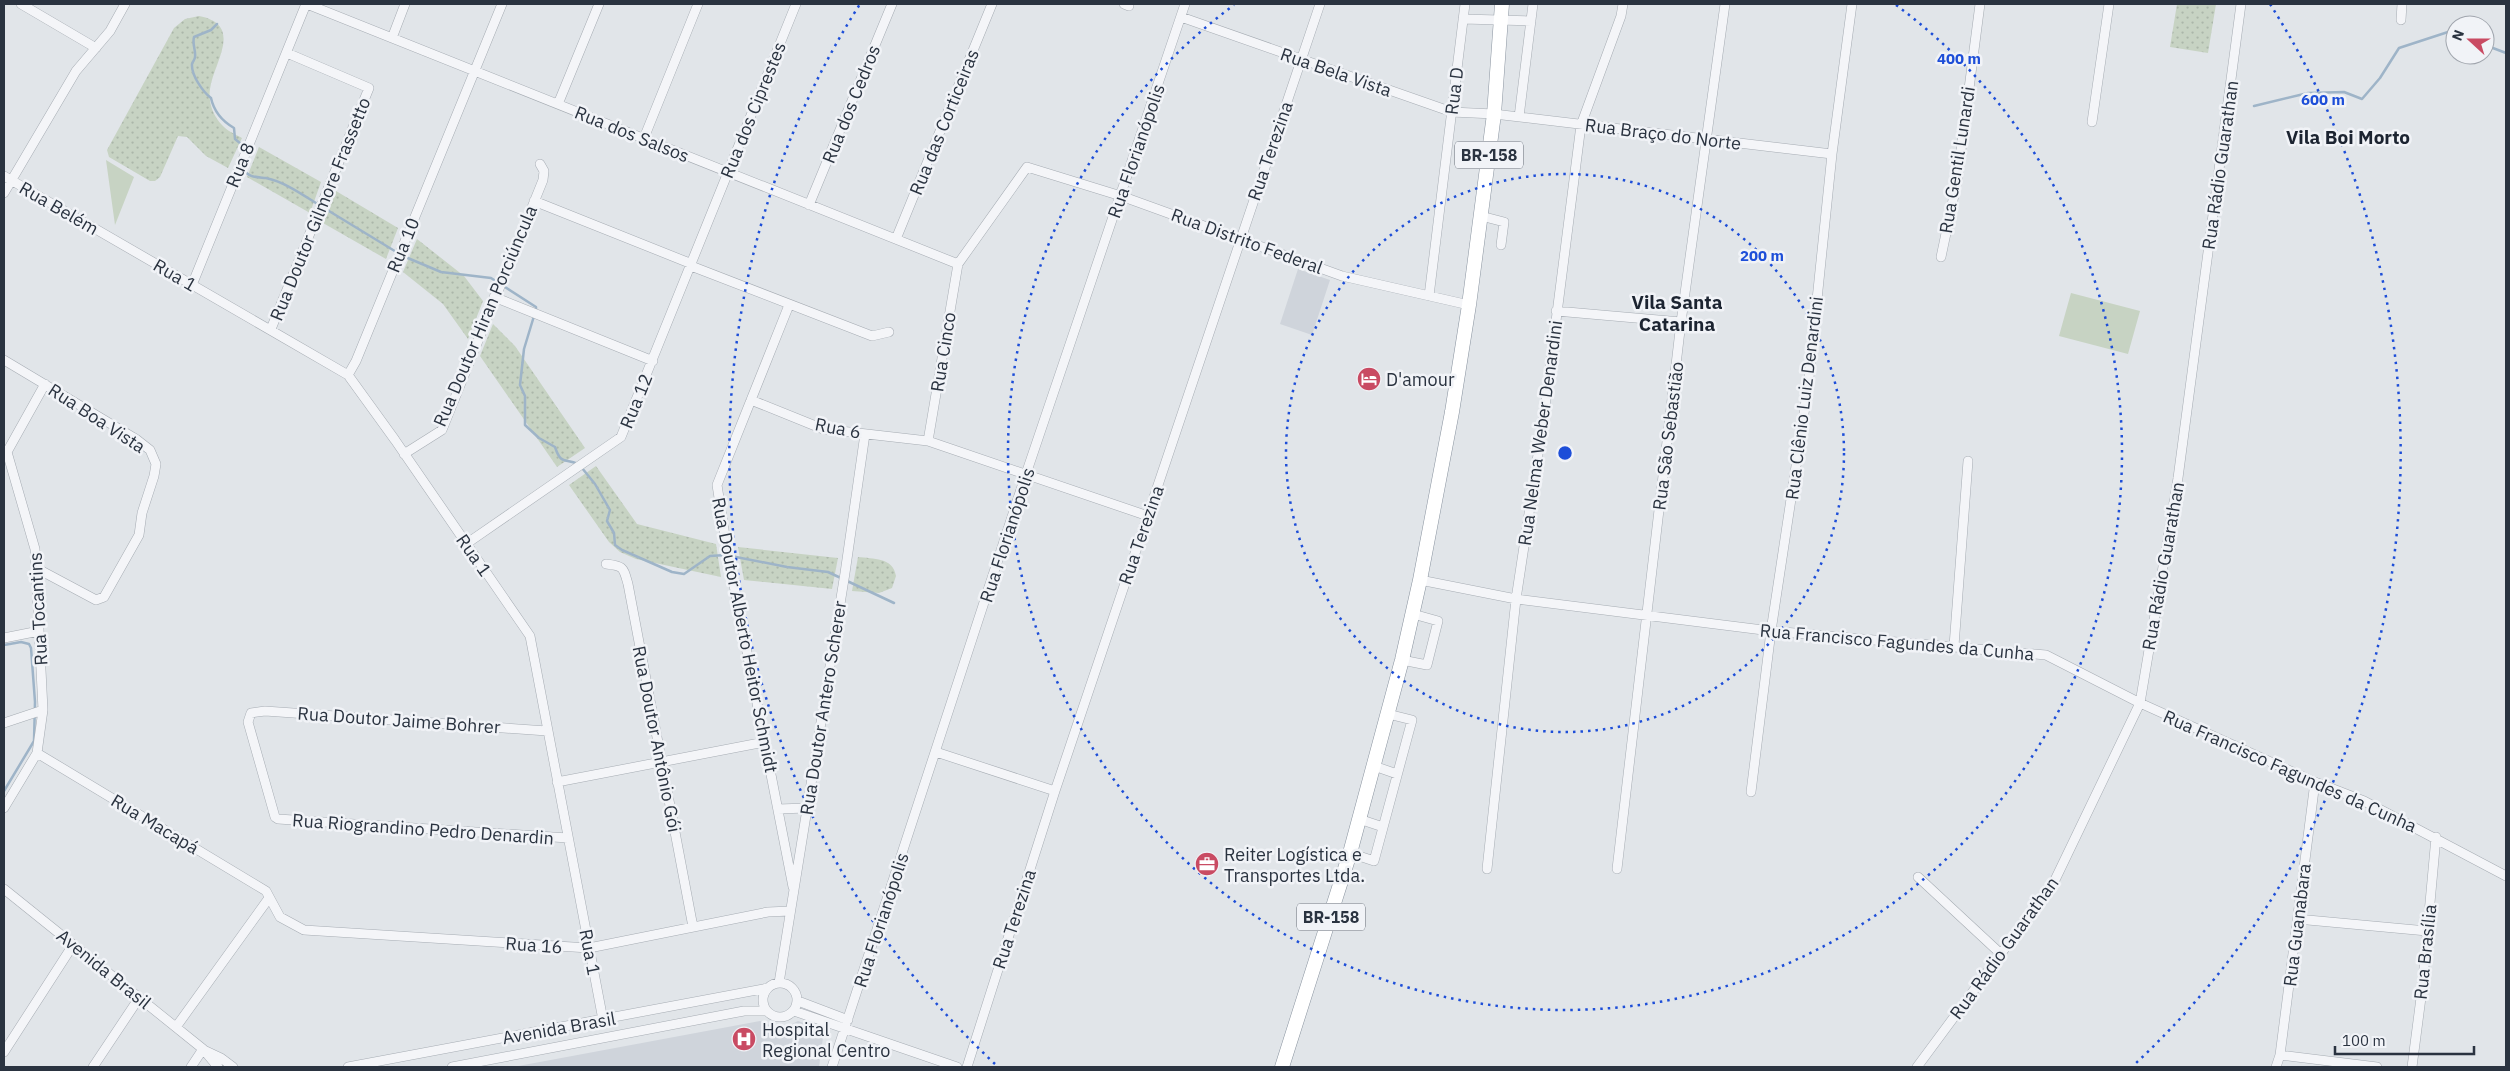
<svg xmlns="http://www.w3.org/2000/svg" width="2510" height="1071" font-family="'IBM Plex Sans',sans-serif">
<defs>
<pattern id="park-dots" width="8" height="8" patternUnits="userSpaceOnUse" patternTransform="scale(1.25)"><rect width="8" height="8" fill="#c7d3c3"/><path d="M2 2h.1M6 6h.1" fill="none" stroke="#abb6a9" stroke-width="1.8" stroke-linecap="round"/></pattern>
</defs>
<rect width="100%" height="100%" fill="#e1e5e9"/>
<path fill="#cfd4db" d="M1298 269 1330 280 1312 335 1280 324Z
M760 1021 772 1026 786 1027 798 1021 824 1030 819 1067H513Z"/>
<path fill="#c7d3c3" d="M106 160 134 177 115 225Z
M2071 293 2140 311 2128 354 2059 336Z"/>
<path fill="url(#park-dots)" d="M2177 4H2216L2208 53 2170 47Z
M199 16C245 25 213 63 210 89 208 102 213 116 222 125 227 131 235 134 242 138L228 168 206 156 187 137 178 136 160 177 155 181H150L109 157 107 150 174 28 185 19Z
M259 147 321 182 310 213 247 177Z
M336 191 398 228 386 259 323 223Z
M417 239 464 276 483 301 468 339 443 304 403 272Z
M493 324 515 346 585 448 557 467 480 356Z
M596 466 637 524 716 544 721 577 636 559 620 552 609 542 569 485Z
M738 547 838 558 832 589 744 580Z
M858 557C873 559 893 557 896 576L892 588 879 593 852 591Z"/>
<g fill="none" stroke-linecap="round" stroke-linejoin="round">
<path stroke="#9eb4c8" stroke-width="2.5" d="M217 24 211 30 194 37C192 45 196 50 195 57 195 59 193 61 192 64 191 75 203 92 211 98 214 112 222 121 234 128L235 139 246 148
M2485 45 2506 53
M2254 106 2308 93 2344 92 2362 99 2380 78 2399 48 2448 32 2455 34
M242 168C249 178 256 177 266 178 285 182 303 195 319 205
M324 208 398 253
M403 256 441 272 491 278 536 307V310
M534 316 524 349 520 385 525 396V425L539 438 555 447C561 465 564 458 578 464
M582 468 595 484 610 510 607 521 614 533 615 545 622 550 672 572 684 574 710 556 726 555
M731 556 787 567 828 572 894 603
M4 645 21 642 29 644 31 648 35 702 34 741 4 791"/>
<g stroke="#a6acb3" stroke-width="10">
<path id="minor" d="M21 4 96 48
M307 4 958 264
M1124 4 1129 6
M1181 17 1452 112 1494 114 1832 154
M1463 19 1531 21
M2401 20 2402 4
M392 38 405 4
M558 104 599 4
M1519 117 1533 4
M2092 122 2109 4
M644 138 698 4
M4 176 348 375 395 440 530 636 603 1020
M4 193 76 71 110 31 125 4
M534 201 692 264
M809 205 892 4
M1481 216 1504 222 1501 245
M896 239 992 4
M1941 257 1957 181 1980 4
M691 266 872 336 889 332
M192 285 306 4
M1429 296 1465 4
M494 297 653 361
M789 305 717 485 728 555 793 887
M1556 311 1681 322
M271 329 369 88 287 53
M4 360 136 439 150 450 156 464 154 476 142 513 139 535 104 597 96 600 36 568
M348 375 356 361 502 4
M751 400 823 429 928 441 1148 516
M928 441 958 264 1027 167 1121 196 1342 276 1469 305
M404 454 442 430 543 180 544 171 540 164
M466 544 621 437 796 4
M606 564C624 566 623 567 628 584L693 927
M1420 580 1516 599 1771 631 2046 655 2140 703 2315 782 2364 801 2506 876
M4 638 39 631
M1954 646 1968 461
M1402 660 1427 665 1438 621 1413 614
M4 723 43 710
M547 731 265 711 251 713 248 722 275 817 278 819 568 838
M936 752 1055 791
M37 753 266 891 280 917 304 930 589 948 768 912 790 911
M1374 766 1397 774
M557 782 765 742
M1751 792 1771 631 1808 387 1832 154 1852 4
M4 808 37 753 43 710 35 549 7 452 45 384
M778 809 807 808
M1359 819 1383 827
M1350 853 1374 861 1412 720 1388 714
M1487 869 1516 599 1544 415 1581 125 1621 16 1623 4
M1617 869 1681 322 1725 4
M1918 877 2002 955
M4 889 203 1049 218 1067
M2297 919 2427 931
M763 1000a17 17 0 1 1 34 0a17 17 0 1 1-34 0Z
M779 983 845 573 865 434
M798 1001 848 1020
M794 1011 957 1067
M176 1027 269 898
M206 1051 221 1058 233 1067
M4 1052 73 945
M2280 1055 2377 1067
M93 1067 139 998
M191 1067 203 1049
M348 1067 768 988
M452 1067 744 1011H766
M832 1067 1026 474 1185 4
M967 1067 1055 791 1320 4
M1917 1067 2054 882 2140 703 2178 478 2241 4
M2276 1067 2280 1055 2315 782
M2412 1067 2422 990 2436 837"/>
</g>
<g stroke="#89939f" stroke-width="15">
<path id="highway" d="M1282 1067 1350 853 1402 660 1420 580 1452 412 1469 305 1494 114 1502 4"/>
</g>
<use href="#minor" stroke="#f4f5f8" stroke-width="9"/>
<use href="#highway" stroke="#fff" stroke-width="14"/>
</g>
<g fill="none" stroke="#1d4ed8" stroke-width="2.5" stroke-dasharray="2.5 5">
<circle cx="1565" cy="453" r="279"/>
<path d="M1896 5A557 557 0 1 1 1234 5"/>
<path d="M995 1064A836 836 0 0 1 860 4M2270 4A836 836 0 0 1 2135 1064"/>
</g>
<defs>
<g id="hotel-disc" transform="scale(1.25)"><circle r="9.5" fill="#c94b63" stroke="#f1f3f7"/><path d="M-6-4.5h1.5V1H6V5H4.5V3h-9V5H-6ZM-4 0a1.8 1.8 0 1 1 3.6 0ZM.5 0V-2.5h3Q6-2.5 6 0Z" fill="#fff"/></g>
<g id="office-disc" transform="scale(1.25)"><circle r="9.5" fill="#c94b63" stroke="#f1f3f7"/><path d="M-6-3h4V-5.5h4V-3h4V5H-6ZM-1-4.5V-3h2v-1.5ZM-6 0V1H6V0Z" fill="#fff"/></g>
<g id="hospital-disc" transform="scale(1.25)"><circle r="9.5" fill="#c94b63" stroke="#f1f3f7"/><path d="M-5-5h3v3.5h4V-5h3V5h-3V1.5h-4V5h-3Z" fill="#fff"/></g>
</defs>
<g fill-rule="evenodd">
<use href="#hotel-disc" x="1369" y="379"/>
<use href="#office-disc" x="1207" y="864"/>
<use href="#hospital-disc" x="744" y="1039"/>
</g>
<g text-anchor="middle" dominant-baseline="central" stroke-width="5" stroke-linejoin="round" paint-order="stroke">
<g fill="#f1f3f7" stroke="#666d77" stroke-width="1">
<rect x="1455" y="141.5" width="68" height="27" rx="4"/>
<rect x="1297" y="903.5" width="68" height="27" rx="4"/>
</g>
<g font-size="16" font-weight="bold" fill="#2a3340">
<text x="1489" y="155">BR-158</text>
<text x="1331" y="917">BR-158</text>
</g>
<g font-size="18" fill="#2a3340" stroke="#f1f3f7">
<text transform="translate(1336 72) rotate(19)">Rua Bela Vista</text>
<text transform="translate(1454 91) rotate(-83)">Rua D</text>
<text transform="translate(851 104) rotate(-68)">Rua dos Cedros</text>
<text transform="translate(753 110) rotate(-68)">Rua dos Ciprestes</text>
<text transform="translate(944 122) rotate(-68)">Rua das Corticeiras</text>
<text transform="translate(632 134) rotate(22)">Rua dos Salsos</text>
<text transform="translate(1663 134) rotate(7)">Rua Braço do Norte</text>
<text transform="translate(1136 151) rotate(-71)">Rua Florianópolis</text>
<text transform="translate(1270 151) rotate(-71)">Rua Terezina</text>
<text transform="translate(1957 160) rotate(-81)">Rua Gentil Lunardi</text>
<text transform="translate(240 165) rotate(-68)">Rua 8</text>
<text transform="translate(2220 165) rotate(-82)">Rua Rádio Guarathan</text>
<text transform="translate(59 208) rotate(30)">Rua Belém</text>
<text transform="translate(320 209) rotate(-68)">Rua Doutor Gilmore Frassetto</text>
<text transform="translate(1247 241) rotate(20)">Rua Distrito Federal</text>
<text transform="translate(403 245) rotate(-68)">Rua 10</text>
<text transform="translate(175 275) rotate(30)">Rua 1</text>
<text transform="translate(485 316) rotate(-67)">Rua Doutor Hiran Porciúncula</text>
<text transform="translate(943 352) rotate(-81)">Rua Cinco</text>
<text transform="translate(1804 398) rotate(-83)">Rua Clênio Luiz Denardini</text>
<text transform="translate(636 401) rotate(-68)">Rua 12</text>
<text transform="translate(97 418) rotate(33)">Rua Boa Vista</text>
<text transform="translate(838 428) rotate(11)">Rua 6</text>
<text transform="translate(1540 433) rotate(-82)">Rua Nelma Weber Denardini</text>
<text transform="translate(1668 436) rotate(-83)">Rua São Sebastião</text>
<text transform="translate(1007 535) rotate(-72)">Rua Florianópolis</text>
<text transform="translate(1141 535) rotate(-71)">Rua Terezina</text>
<text transform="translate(474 555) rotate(55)">Rua 1</text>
<text transform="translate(2163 566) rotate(-80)">Rua Rádio Guarathan</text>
<text transform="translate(38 609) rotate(-93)">Rua Tocantins</text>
<text transform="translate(745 635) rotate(79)">Rua Doutor Alberto Heitor Schmidt</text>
<text transform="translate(1897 642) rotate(5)">Rua Francisco Fagundes da Cunha</text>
<text transform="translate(823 708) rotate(-81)">Rua Doutor Antero Scherer</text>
<text transform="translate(399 720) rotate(4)">Rua Doutor Jaime Bohrer</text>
<text transform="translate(657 739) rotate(79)">Rua Doutor Antônio Gói</text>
<text transform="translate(2290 771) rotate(24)">Rua Francisco Fagundes da Cunha</text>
<text transform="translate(155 824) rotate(31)">Rua Macapá</text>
<text transform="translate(423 829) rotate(4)">Rua Riograndino Pedro Denardin</text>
<text transform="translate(1014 919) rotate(-72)">Rua Terezina</text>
<text transform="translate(881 920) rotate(-72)">Rua Florianópolis</text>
<text transform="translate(2297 925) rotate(-83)">Rua Guanabara</text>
<text transform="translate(534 945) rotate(4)">Rua 16</text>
<text transform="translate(2004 948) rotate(-54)">Rua Rádio Guarathan</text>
<text transform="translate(590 952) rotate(79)">Rua 1</text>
<text transform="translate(2425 952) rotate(-84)">Rua Brasília</text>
<text transform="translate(104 969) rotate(39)">Avenida Brasil</text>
<text transform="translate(559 1028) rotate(-10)">Avenida Brasil</text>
</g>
<g font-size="18" fill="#2a3340" stroke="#f1f3f7" text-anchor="start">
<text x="1386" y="379">D'amour</text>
<text x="1224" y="854">Reiter Logística e<tspan x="1224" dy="21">Transportes Ltda.</tspan></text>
<text x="762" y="1029">Hospital<tspan x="762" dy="21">Regional Centro</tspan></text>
</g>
<g font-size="19" font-weight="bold" fill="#1c2431" stroke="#f1f3f7">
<text x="2348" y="137">Vila Boi Morto</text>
<text x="1677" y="302">Vila Santa<tspan x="1677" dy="22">Catarina</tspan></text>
</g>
</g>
<circle cx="1565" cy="453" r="8" fill="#1d4ed8" stroke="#f1f3f7" stroke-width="2.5"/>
<g font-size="15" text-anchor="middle" font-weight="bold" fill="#1d4ed8" stroke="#f1f3f7" stroke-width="5" stroke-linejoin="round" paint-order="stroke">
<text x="1959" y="64">400 m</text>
<text x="2323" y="105">600 m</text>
<text x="1762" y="261">200 m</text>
</g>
<rect width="2510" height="1071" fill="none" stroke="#2a3340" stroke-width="10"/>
<g transform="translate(2470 40) rotate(291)"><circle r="24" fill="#f1f3f7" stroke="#a1a6ae"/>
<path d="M0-4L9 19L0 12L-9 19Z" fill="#c94b63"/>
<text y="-8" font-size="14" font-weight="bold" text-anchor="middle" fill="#2a3340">N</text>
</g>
<path d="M2335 1046v8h139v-8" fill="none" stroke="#2a3340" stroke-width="2.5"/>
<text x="2342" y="1046" font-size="15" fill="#2a3340" stroke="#f1f3f7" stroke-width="4" paint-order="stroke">100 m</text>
</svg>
